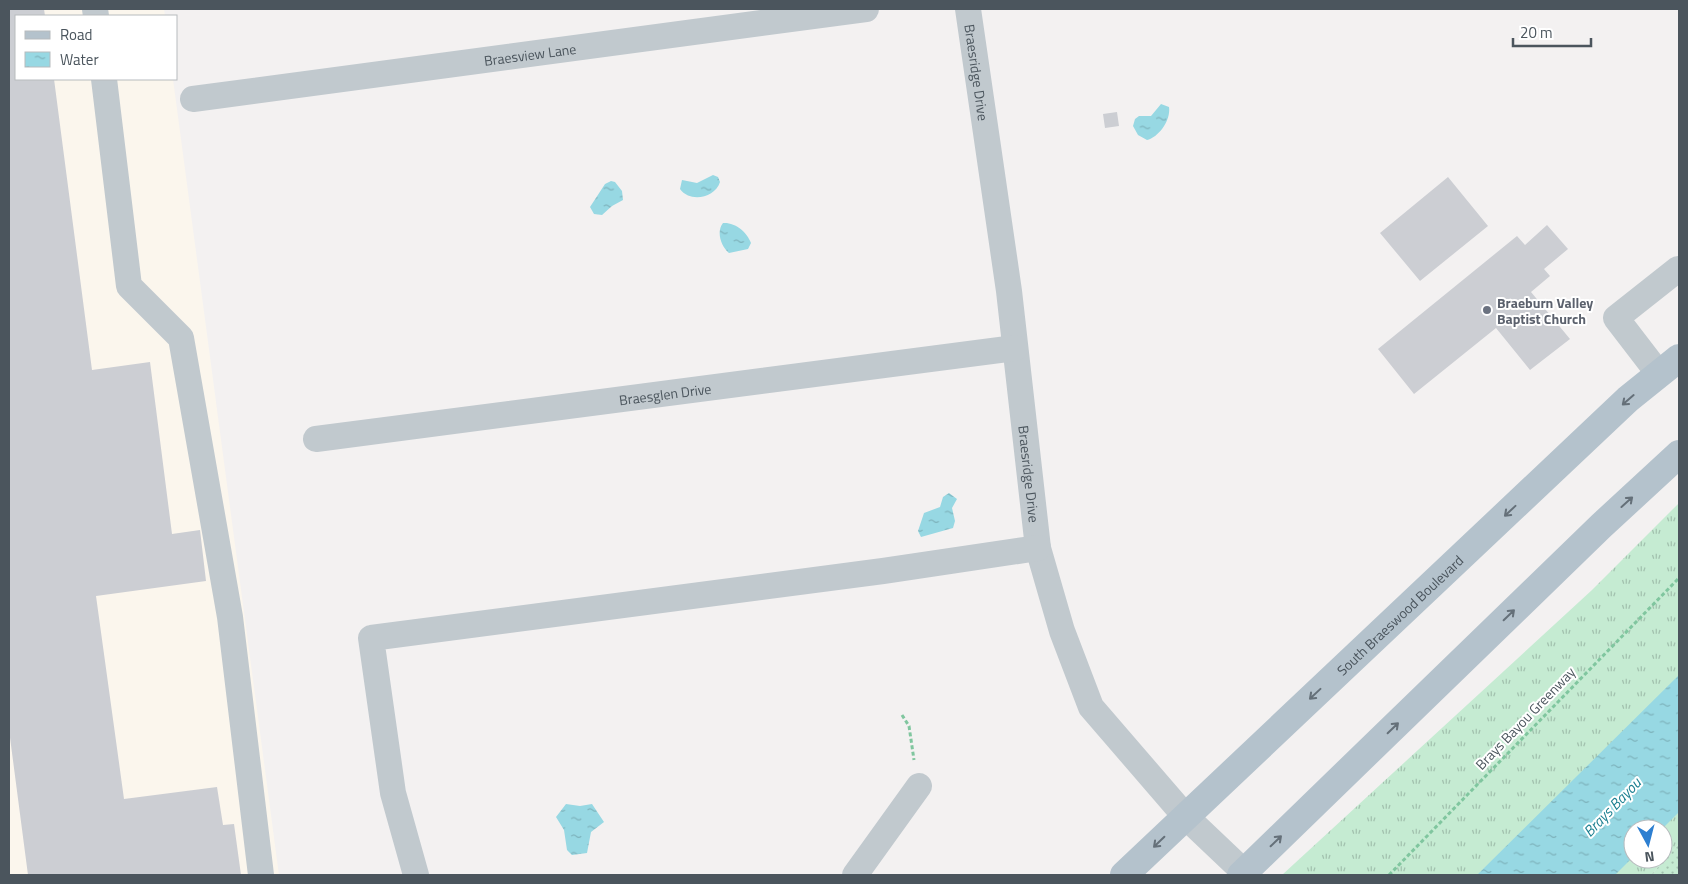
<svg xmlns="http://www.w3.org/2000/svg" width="1688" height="884" font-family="'Titillium Web',sans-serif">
<defs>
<pattern id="grass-tufts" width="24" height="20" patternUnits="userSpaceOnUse" patternTransform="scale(1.25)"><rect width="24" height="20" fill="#c5ebd2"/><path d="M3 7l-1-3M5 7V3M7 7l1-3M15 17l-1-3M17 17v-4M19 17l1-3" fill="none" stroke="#a2c1ae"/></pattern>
<pattern id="park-dots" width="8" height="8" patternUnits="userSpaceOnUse" patternTransform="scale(1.25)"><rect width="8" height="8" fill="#c5ebd2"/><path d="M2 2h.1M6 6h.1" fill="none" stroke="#a2c1ae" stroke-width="1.8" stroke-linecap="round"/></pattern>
<pattern id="water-ripples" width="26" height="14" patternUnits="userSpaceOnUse" patternTransform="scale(1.25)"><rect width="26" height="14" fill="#97d8e3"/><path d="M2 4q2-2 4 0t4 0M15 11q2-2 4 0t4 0" fill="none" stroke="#7db2bb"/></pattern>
</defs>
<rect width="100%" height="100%" fill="#f3f1f1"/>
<path fill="#fbf6ed" d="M9 9H164L165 16H16V79H173L279 875H9Z"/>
<path fill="url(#grass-tufts)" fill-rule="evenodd" d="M1679 503V844L1651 875H1282L1592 590ZM1633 829H1663V859H1633Z"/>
<path fill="url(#park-dots)" d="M1679 844V875H1651Z"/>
<path fill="url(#water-ripples)" d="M1161 104 1169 107C1171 120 1159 137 1147 140L1138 135 1133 126 1135 119 1139 116H1151Z
M713 175 718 177 720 182C715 198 690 203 680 189L682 180 697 183Z
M611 181 615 182 622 191 623 200 612 206 602 215 594 214 590 207 605 184Z
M723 223C735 222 747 232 751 243L748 249 729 253C721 246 716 232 723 223Z
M949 493 957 499 952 508 955 521 953 528 921 537 918 531 924 513 940 507 943 497Z
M1679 675V812L1662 829H1633V857L1615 875H1477Z
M566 804 580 806 592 804 604 822 591 832 587 853 572 855 567 850 564 830 556 817Z"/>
<path fill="#ccced3" d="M9 9H44L45 16H16V79H54L92 370 150 362 172 534 200 530 206 581 96 596 124 799 217 787 223 825 234 824 241 875H28L9 730Z
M1117 112 1119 126 1105 128 1103 114Z
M1448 177 1488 226 1420 281 1380 233Z
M1547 225 1568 249 1544 269 1550 276 1531 292 1570 339 1530 370 1496 328 1414 394 1378 349 1517 236 1525 245Z"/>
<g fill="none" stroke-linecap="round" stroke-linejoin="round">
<path stroke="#80c69f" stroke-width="3" stroke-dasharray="4 2.5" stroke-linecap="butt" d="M902 715 909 726 914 760
M1389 875 1679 578"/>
<g stroke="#c1c9ce" stroke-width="26">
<path d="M95 9 96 16"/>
<path id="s1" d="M968 9 1009 291 1038 548 1062 631 1091 707 1185 816 1244 872"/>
<path d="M104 79 129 286 181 338 230 617 261 875"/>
<path id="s2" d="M193 99 866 9"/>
<path d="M1659 374 1616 318 1678 269 1679 271"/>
<path id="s3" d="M316 439 1015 348"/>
<path d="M416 875 393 793 371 638 883 571 1038 548"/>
<path d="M855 875 919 786"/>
</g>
<g stroke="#b4c2cc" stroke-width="28">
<path id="s4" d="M1124 875 1628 399 1679 358"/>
<path d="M1241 875 1601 526 1679 454"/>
</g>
</g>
<defs><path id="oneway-shaft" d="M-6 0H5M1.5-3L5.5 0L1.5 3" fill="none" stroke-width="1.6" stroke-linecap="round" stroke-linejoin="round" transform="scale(1.25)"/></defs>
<g stroke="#657079">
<use href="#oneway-shaft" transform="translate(1628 400) rotate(139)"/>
<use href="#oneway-shaft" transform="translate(1627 502) rotate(-42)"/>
<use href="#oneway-shaft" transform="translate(1510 511) rotate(137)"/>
<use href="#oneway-shaft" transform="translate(1509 615) rotate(-44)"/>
<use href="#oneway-shaft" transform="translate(1315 694) rotate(137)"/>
<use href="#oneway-shaft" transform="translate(1393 728) rotate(-44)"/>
<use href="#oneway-shaft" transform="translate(1276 841) rotate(-44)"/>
<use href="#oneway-shaft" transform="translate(1159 842) rotate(136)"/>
</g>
<circle fill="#6b7280" stroke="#fff" stroke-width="2" cx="1487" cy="310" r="5"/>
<g text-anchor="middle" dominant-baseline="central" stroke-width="4" stroke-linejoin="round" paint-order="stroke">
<g font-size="14" fill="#4b555d" stroke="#fff">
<text stroke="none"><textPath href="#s2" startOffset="340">Braesview Lane</textPath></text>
<text stroke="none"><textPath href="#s1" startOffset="64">Braesridge Drive</textPath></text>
<text stroke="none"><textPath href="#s3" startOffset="352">Braesglen Drive</textPath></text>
<text stroke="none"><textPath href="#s1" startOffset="469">Braesridge Drive</textPath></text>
<text stroke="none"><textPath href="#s4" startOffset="379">South Braeswood Boulevard</textPath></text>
<text transform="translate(1525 718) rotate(-46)">Brays Bayou Greenway</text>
</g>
<g font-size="14" font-weight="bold" fill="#5b616d" stroke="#fff" text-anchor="start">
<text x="1497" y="302">Braeburn Valley<tspan x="1497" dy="16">Baptist Church</tspan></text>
</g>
<g font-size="15" font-style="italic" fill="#1b7f90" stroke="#fff">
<text transform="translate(1612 807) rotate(-46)">Brays Bayou</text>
</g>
</g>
<rect width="1688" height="884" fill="none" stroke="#4b555d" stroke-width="20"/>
<rect x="15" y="15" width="162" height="65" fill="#ffffff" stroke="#b7bbbe"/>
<rect x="25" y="31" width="25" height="8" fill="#b4c2cc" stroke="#b7bbbe"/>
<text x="60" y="40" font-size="15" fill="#4b555d">Road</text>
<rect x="25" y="52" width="25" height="15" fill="url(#water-ripples)" stroke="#b7bbbe"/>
<text x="60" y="65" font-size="15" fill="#4b555d">Water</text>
<g transform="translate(1648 844) rotate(173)"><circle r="24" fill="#ffffff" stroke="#b7bbbe"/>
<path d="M0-4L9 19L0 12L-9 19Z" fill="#2d7fd1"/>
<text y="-8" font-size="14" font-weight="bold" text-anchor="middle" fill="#4b555d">N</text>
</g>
<path d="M1513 38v8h78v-8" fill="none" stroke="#4b555d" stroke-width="2.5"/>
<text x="1520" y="38" font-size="15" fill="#4b555d" stroke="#ffffff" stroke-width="4" paint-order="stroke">20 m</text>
</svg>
